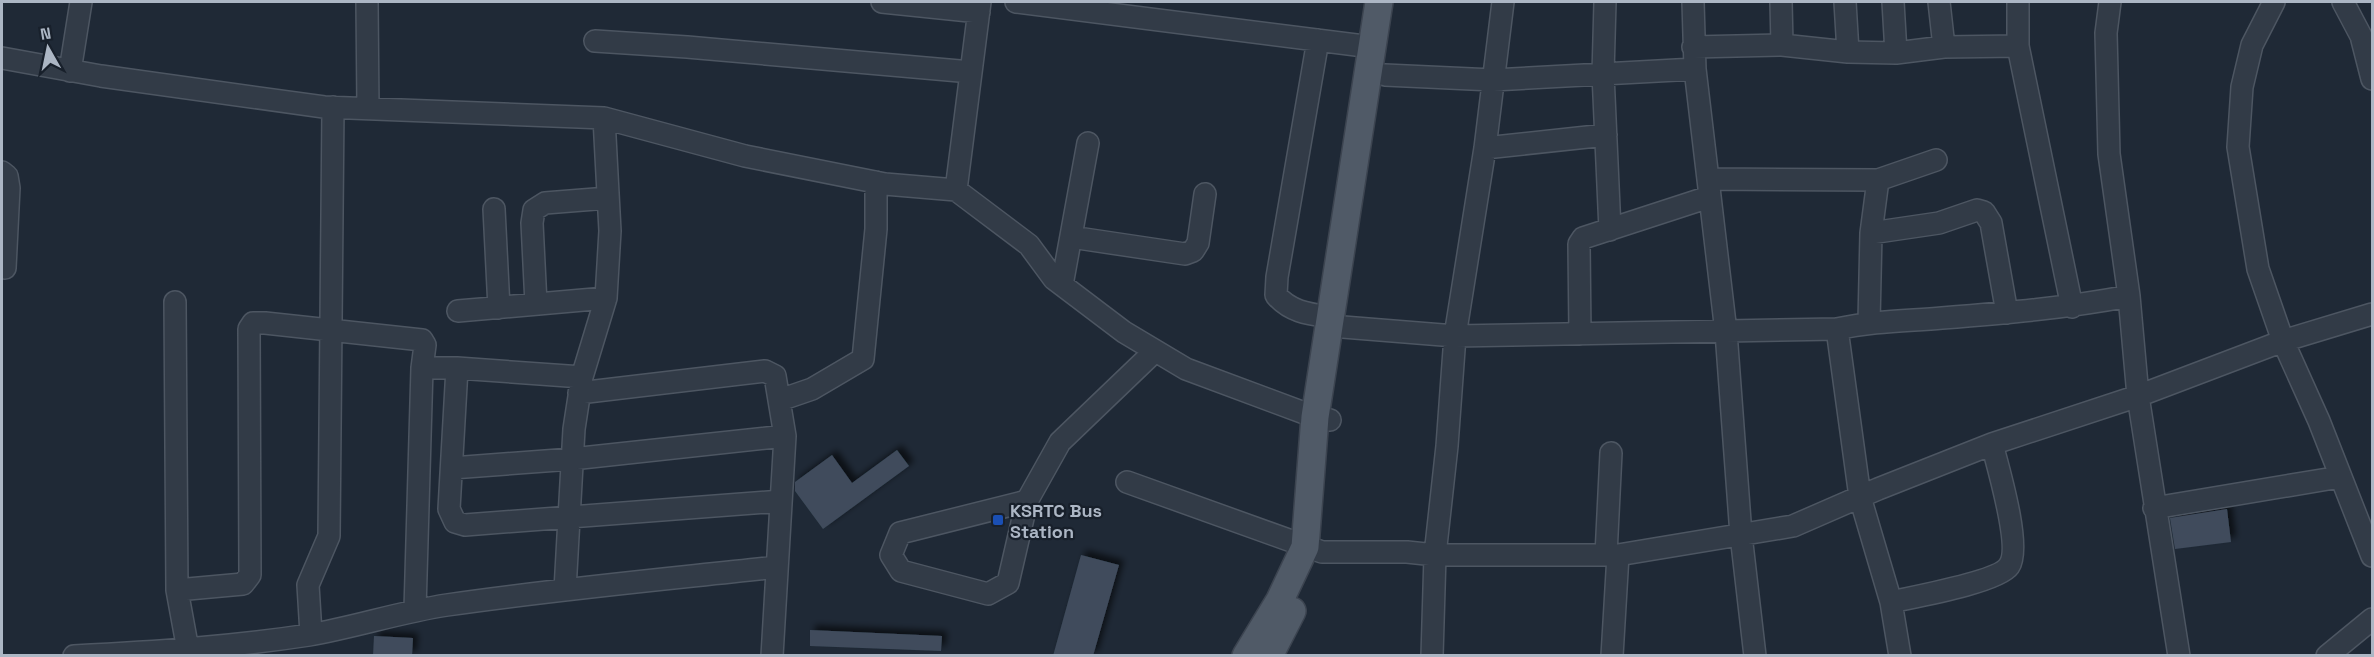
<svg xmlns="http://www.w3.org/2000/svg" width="2374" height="657" font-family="'Space Grotesk',sans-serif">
<defs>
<filter id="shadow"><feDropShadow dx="5" dy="-5" stdDeviation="3" flood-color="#0009"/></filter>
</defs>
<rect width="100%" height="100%" fill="#1f2936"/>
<path fill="#3f4c5c" filter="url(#shadow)" d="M897 450 909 466 823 529 795 491V482L832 455 852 483Z
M2227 509 2231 542 2175 549 2170 518Z
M1081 555 1119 565 1093 656H1053Z
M810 630 942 636 941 651 810 646Z
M374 636 413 638 412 656H373Z"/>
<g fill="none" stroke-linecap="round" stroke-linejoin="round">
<g stroke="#4d5662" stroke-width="24">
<path id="minor" d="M367 2 368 108
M882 2 979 12
M1016 2 1372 47
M1605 2 1603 74 1610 230
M1693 2 1695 69 1726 332 1741 535 1755 656
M1781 2 1782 45
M1845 2 1848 52
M1893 2 1896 53
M1939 2 1944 47
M2110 2 2106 33 2109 154 2129 296 2138 396 2179 656
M2274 2 2252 45 2242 87 2238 147 2258 269 2283 341 2319 421 2372 556
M2343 2 2361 36 2372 79
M1318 40 1277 277 1276 295C1290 312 1309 314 1330 317
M595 41 687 47 971 72
M2018 46 2072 307
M1693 47 1782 45 1848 52 1896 53 1944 47 2018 46V2
M2 58 101 76 324 107 604 118 745 156 885 184 956 190 1029 245 1054 279 1124 332 1186 369 1315 417 1330 420
M70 71 81 2
M1385 75 1493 80 1695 69
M1485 148 1606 135
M2 172 7 176 9 188 5 268
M1708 179 1878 180 1936 160
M956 190 980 2
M494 209 499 308
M1871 233 1939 223 1977 210 1984 212 1991 223 2007 313
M1071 237 1185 254 1193 251 1198 243 1205 194
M1062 285 1088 143
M175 302 177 590 188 650
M536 304 532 223 534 210 545 203 608 198
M458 311 606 298
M1869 322 1871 233 1878 180
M1343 327 1455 336 1837 329C1873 321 1906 321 1942 318 2005 313 2067 308 2129 296
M1837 329 1860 497 1891 602 1900 656
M1580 334 1579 244 1583 238 1709 197
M422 368H457L582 377
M457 368 449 509 455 522 465 525 781 501
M579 393 765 371 775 376 785 436 772 656
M780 400 812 389 863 359 876 229V182
M452 468 572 459 785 436
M1127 482 1322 552H1407L1435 555H1618L1793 526 1878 489 1992 444 2138 396 2283 341 2372 314
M1027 501 900 533 891 555 901 571 988 594 1008 583 1027 501 1060 442 1155 351
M2154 508 2340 477
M1606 555 1611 453
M177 590 243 584 250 575 249 329 253 323H265L422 340 425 345 422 368 415 610
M565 590 574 429 582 377 606 298 610 231 604 118
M1891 602C1913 597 1998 582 2009 566 2022 548 1998 467 1992 444
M311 634 308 585 329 536 333 107
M74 656C153 652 231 647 309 635 356 627 400 612 447 605 557 589 667 579 777 567
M1432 656 1435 555 1447 446 1455 336 1485 148 1503 2
M1612 656 1618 555
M2327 656 2372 619"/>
</g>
<g stroke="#3c4450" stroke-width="30">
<path id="major" d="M1246 656 1280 600 1305 547 1315 417 1379 2
M1269 656 1292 611"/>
</g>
<use href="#minor" stroke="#323b47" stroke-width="21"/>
<use href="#major" stroke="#505a67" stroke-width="27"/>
</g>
<rect fill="#1a4fb4" stroke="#18202b" stroke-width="2" x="992" y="514" width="12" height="12" rx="3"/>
<g text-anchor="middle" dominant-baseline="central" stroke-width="4.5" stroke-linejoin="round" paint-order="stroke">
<g font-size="18" font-weight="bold" fill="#acb6c4" stroke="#18202b" text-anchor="start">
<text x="1010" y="510">KSRTC Bus<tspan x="1010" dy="21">Station</tspan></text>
</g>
</g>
<rect width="2374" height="657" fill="none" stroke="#acb6c4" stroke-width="6"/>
<g transform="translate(48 48) rotate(351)" stroke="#18202b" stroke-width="4.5" paint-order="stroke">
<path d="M0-4.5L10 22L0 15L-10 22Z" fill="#acb6c4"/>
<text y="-9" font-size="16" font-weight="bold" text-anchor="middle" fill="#acb6c4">N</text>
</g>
</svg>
